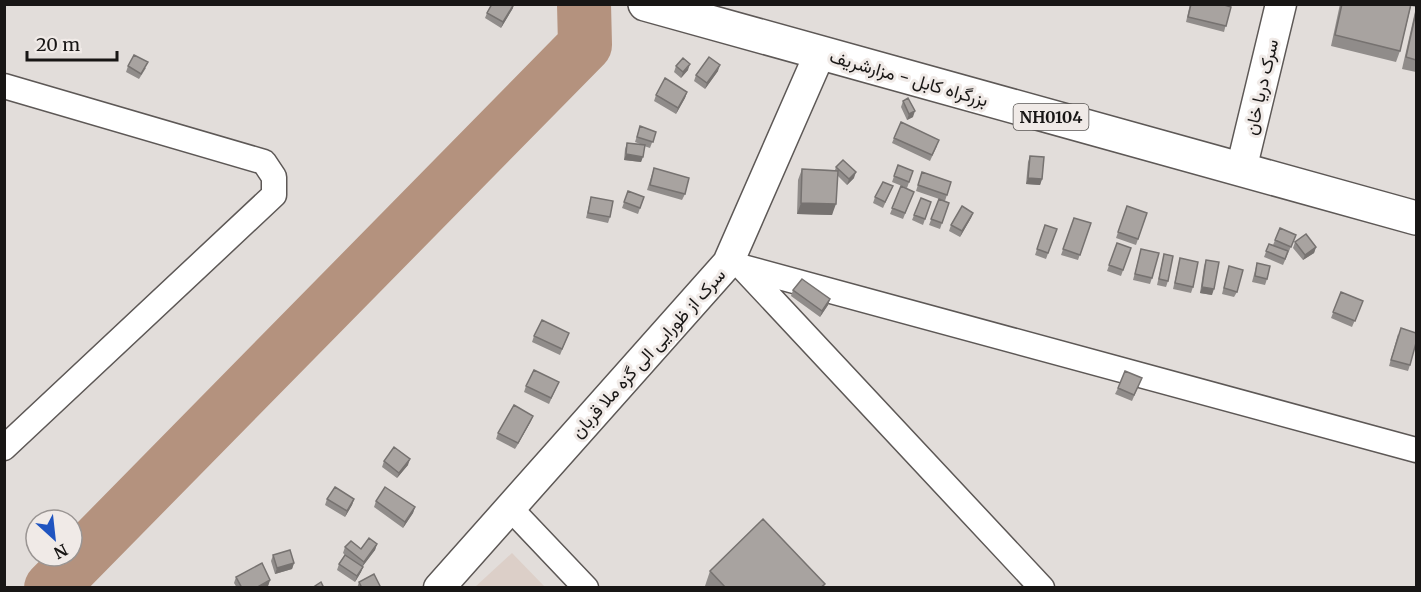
<svg xmlns="http://www.w3.org/2000/svg" width="1421" height="592" font-family="Merriweather,Vazirmatn,serif">
<rect width="100%" height="100%" fill="#e2ddda"/>
<path fill="#dccfc8" d="M512 553 545 587H475Z"/>
<g fill="none" stroke-linecap="round" stroke-linejoin="round">
<path stroke="#b4927e" stroke-width="54" d="M51 588 585 45 584 4"/>
<g stroke="#5d5856" stroke-width="27">
<path id="minor" d="M4 86 264 162 274 177V195L4 448
M728 263 1416 450
M741 266 1042 588
M510 508 586 588"/>
</g>
<g stroke="#5d5856" stroke-width="33">
<path id="tertiary" d="M1241 170 1281 4
M439 588 728 263 820 53"/>
</g>
<g stroke="#5d5856" stroke-width="36">
<path id="trunk" d="M645 4 1416 218"/>
</g>
<use href="#minor" stroke="#fff" stroke-width="24"/>
<use href="#tertiary" stroke="#fff" stroke-width="30"/>
<use href="#trunk" stroke="#fff" stroke-width="33"/>
</g>
<path fill="#908c8a" d="M1190 4H1231L1224 32 1186 22Z
M1340 4H1416V72L1402 69 1416 7 1411 6 1400 51 1396 62 1331 46Z
M513 8 501 28 485 18 487 13Z
M128 66 146 68 139 79 126 72Z
M676 66 688 70 681 78 674 72Z
M718 71 705 89 694 81 696 75Z
M687 92 685 98 676 114 654 101 656 95Z
M903 101 913 117 907 120 901 107Z
M640 126 656 132 650 148 644 146 641 162 624 160 625 149 627 143 640 144 635 142Z
M894 138 937 146 930 161 892 143Z
M1030 156 1042 179 1040 185 1026 184 1028 162Z
M898 165 913 171 907 188 892 182Z
M836 167 854 178 847 185 838 176 832 215 797 214 798 180 802 169 835 170Z
M654 168 685 194 682 200 647 190Z
M922 172 951 182 945 201 916 191Z
M893 186 883 208 873 203 875 197Z
M901 186 914 192 903 219 890 214Z
M628 191 644 197 638 214 622 208Z
M591 197 610 217 608 223 586 218Z
M921 198 931 202 923 225 912 220Z
M939 199 949 203 940 229 929 225Z
M1127 206 1147 213 1136 245 1116 238Z
M973 213 971 218 960 237 949 231 951 225Z
M1074 218 1091 223 1078 260 1061 255Z
M1045 225 1057 229 1046 259 1035 255Z
M1280 228 1296 235 1283 265 1264 257 1269 244 1273 245Z
M1295 242 1316 247 1314 253 1303 260 1293 248Z
M1117 243 1131 248 1121 276 1107 271Z
M1141 249 1152 278 1150 284 1133 280Z
M1164 254 1168 281 1166 287 1157 285Z
M1180 258 1193 287 1191 293 1173 289Z
M1206 260 1212 295 1200 293 1204 266Z
M1257 263 1267 279 1265 285 1252 282Z
M1229 266 1237 292 1234 297 1222 294Z
M793 290 830 299 828 305 820 317 791 296Z
M1341 292 1363 301 1352 327 1331 318Z
M569 333 560 355 532 342 534 336Z
M1398 334 1410 365 1408 371 1389 366Z
M1142 378 1132 401 1115 394 1118 388Z
M559 382 549 404 524 392 526 386Z
M531 421 515 449 496 439 498 433Z
M384 461 408 465 397 478 382 467Z
M327 499H354L352 505 345 517 325 505Z
M376 501 415 507 413 513 403 528 374 507Z
M377 544 375 550 363 566 361 572 355 582 337 570 339 564 345 555 343 553 345 547 361 549Z
M273 555 294 563 292 569 275 574 271 561Z
M710 571 825 584 823 588H706L705 586Z
M236 577 270 580 268 586 265 588H237L234 583Z
M359 582 381 588H357Z"/>
<path fill="#767270" d="M514 4 513 8 501 28 503 22Z
M690 64 688 70 681 78 683 72Z
M720 65 718 71 705 89 707 83Z
M687 92 685 98 676 114 678 108Z
M915 111 913 117 907 120 909 114Z
M626 154 643 157 641 162 624 160Z
M856 172 854 178 847 185 849 179Z
M1028 178 1042 179 1040 185 1026 184Z
M801 203 836 204 832 215 797 214Z
M973 213 971 218 960 237 962 231Z
M1316 247 1314 253 1303 260 1305 255Z
M1202 287 1214 289 1212 295 1200 293Z
M830 299 828 305 820 317 822 311Z
M533 416 531 421 515 449 518 443Z
M410 459 408 465 397 478 399 473Z
M354 499 352 505 345 517 347 511Z
M415 507 413 513 403 528 405 522Z
M377 544 375 550 362 567 364 562Z
M294 563 292 569 275 574 277 568Z
M363 567 361 572 355 582 357 576Z
M270 580 268 586 265 588H256Z"/>
<path fill="#a8a3a0" stroke="#767270" stroke-width="1.5" d="M492 4H514L503 22 487 13Z
M1191 4H1221L1231 7 1226 26 1188 17Z
M1342 4H1411L1400 51 1335 35Z
M1416 12V60L1406 57Z
M134 55 148 62 141 74 128 66Z
M709 57 720 65 707 83 696 75Z
M683 58 690 64 683 72 676 66Z
M665 78 687 92 678 108 656 95Z
M908 98 915 111 909 114 903 101Z
M901 122 939 140 932 155 894 138Z
M640 126 656 132 653 142 637 137Z
M627 143 645 145 643 157 626 154Z
M1030 156 1044 157 1042 179 1028 178Z
M843 160 856 172 849 179 836 167Z
M898 165 913 171 909 182 894 176Z
M654 168 689 178 685 194 650 185Z
M802 169 838 171 836 204 801 203Z
M922 172 951 182 947 195 918 185Z
M883 182 893 186 885 202 875 197Z
M901 186 914 192 905 213 892 208Z
M628 191 644 197 640 208 624 202Z
M591 197 613 201 610 217 588 213Z
M921 198 931 202 925 219 914 215Z
M939 199 949 203 942 223 931 219Z
M962 206 973 213 962 231 951 225Z
M1127 206 1147 213 1138 239 1118 232Z
M1074 218 1091 223 1080 255 1063 249Z
M1045 225 1057 229 1048 253 1037 249Z
M1280 228 1296 235 1291 247 1275 240Z
M1306 234 1316 247 1305 255 1295 242Z
M1117 243 1131 248 1123 270 1109 265Z
M1269 244 1288 251 1285 259 1266 251Z
M1141 249 1159 253 1152 278 1135 274Z
M1164 254 1173 256 1168 281 1159 279Z
M1180 258 1198 262 1193 287 1175 283Z
M1206 260 1219 262 1214 289 1202 287Z
M1257 263 1270 266 1267 279 1255 276Z
M1229 266 1243 270 1237 292 1224 288Z
M802 279 830 299 822 311 793 290Z
M1341 292 1363 301 1355 321 1333 312Z
M542 320 569 333 562 349 534 336Z
M1401 328 1416 333V343L1410 365 1391 360Z
M534 370 559 382 551 398 526 386Z
M1125 371 1142 378 1134 395 1118 388Z
M514 405 533 416 518 443 498 433Z
M394 447 410 459 399 473 384 461Z
M335 487 354 499 347 511 327 499Z
M385 487 415 507 405 522 376 501Z
M763 519 825 584 820 588H726L710 571Z
M369 538 377 544 364 562 345 547 351 541 361 549Z
M290 550 294 563 277 568 273 555Z
M345 555 363 567 357 576 339 564Z
M262 563 270 580 256 588H242L236 577Z
M374 574 381 588H362L359 582Z
M321 582 324 588H312Z"/>
<g text-anchor="middle" dominant-baseline="central" stroke-width="6" stroke-linejoin="round" paint-order="stroke">
<rect fill="#f0eae7" stroke="#595654" stroke-width="1.5" x="1013.5" y="104" width="75" height="26" rx="4.5"/>
<g font-size="16" font-weight="bold" fill="#181615">
<text x="1051" y="117">NH0104</text>
</g>
<g font-size="18" fill="#181615" stroke="#f0eae7">
<text transform="translate(909 78) rotate(16)">بزرگراه کابل - مزارشریف</text>
<text transform="translate(1261 87) rotate(-77)">سرک دریا خان</text>
<text transform="translate(648 353) rotate(-48)">سرک از ظورایی الی گزه ملا قربان</text>
</g>
</g>
<rect width="1421" height="592" fill="none" stroke="#181615" stroke-width="12"/>
<g transform="translate(54 538) rotate(153)"><circle r="28" fill="#f0eae7" stroke="#9a9593" stroke-width="1.5"/>
<path d="M0-4.5L10 22L0 15L-10 22Z" fill="#1f54c0"/>
<text y="-9" font-size="16" font-weight="bold" text-anchor="middle" fill="#181615">N</text>
</g>
<path d="M27 51v9h90v-9" fill="none" stroke="#181615" stroke-width="3"/>
<text x="36" y="51" font-size="18" fill="#181615" stroke="#f0eae7" stroke-width="4.5" paint-order="stroke">20 m</text>
</svg>
